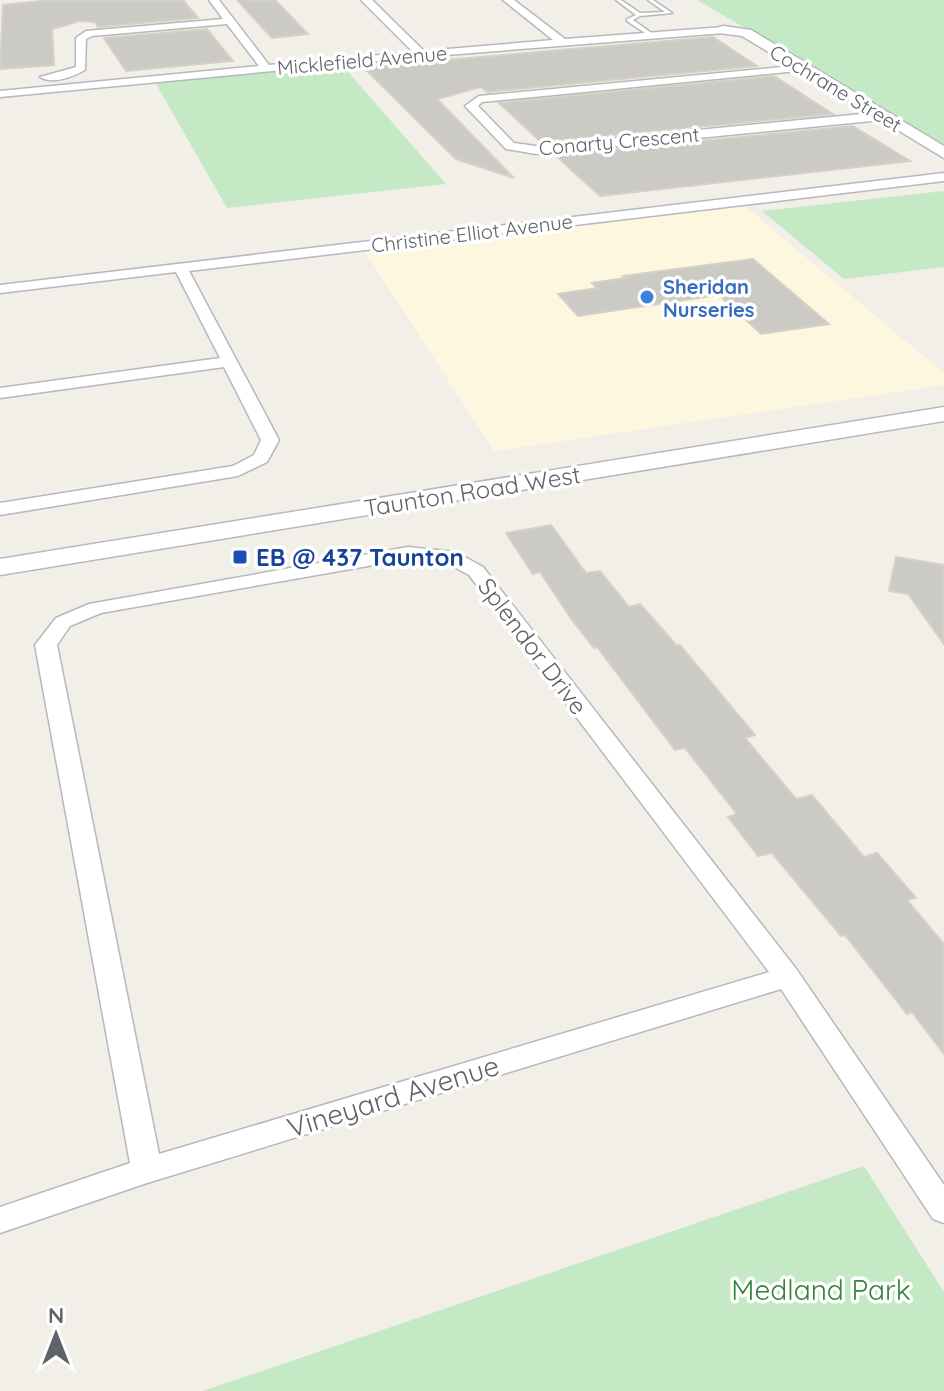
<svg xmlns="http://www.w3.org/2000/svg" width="944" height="1391" font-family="Quicksand,sans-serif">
<rect width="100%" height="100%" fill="#f1efe8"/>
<path fill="#fef7e0" d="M743 205 944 373V385L494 451 363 249 500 236Z"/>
<path fill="#c5e8c5" d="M697 0H944V144Z
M342 65 446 184 227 208 155 82Z
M944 191V267L844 279 762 211Z
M864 1166 944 1292V1391H203Z"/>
<path fill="#cccac5" stroke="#d6d1c6" stroke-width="2" d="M52 0H183L198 18 98 27 95 22 80 21 52 29 54 65 0 69 3 5Z
M237 0H275L308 34 272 38Z
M207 29 233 61 126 71 104 38Z
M713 37 757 66 487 92 481 87 437 99 514 178 456 159 363 67Z
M774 76 833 114 541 142 499 103Z
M853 126 910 161 600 196 555 155Z
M753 259 829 324 761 334 719 295 578 316 558 294 597 288 592 283 625 278 623 276Z
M551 525 586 573 600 571 629 607 640 604 677 646 680 645 755 735 745 738 796 799 812 795 864 857 877 853 916 898 907 900 944 944V1054L912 1012 907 1014 845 935 841 936 772 853 758 856 728 817 737 814 685 748 675 750 597 647 594 648 572 620 540 572 533 574 506 533Z
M896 557 944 565V644L908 594 889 591Z"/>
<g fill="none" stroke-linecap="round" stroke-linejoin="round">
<g stroke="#b5b8bc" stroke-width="3">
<path id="service" d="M616 0H621L640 13 665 12 648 0H653L672 13 640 16 633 20 653 34 651 37 627 21V19L636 15Z"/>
</g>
<g stroke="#b5b8bc" stroke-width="3">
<path id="minor" d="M209 0H219L269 65 413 52 361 0H372L424 51 553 40 503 0H514L565 39 724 27 729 30 724 33 421 57 0 97V91L259 66 227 24 92 36 86 39 85 70C72 77 53 85 40 77L76 67V38L86 31 223 19Z
M804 65 808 66V70L482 102 478 106 514 143 536 146 882 112 888 116 882 120 536 154 506 149 465 106 479 96Z
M944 173V181L189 271 279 440 267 462 238 476 0 515V503L233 466 254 455 261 440 224 367 0 398V388L220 358 176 272 0 293V285Z
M408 547 456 552 483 567 797 970 944 1185V1223L933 1219 781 989 147 1183 0 1233V1207L130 1163 35 645 56 618 89 604ZM408 559 445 562 469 575 769 972 159 1154 57 645 70 626 101 613Z"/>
</g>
<g stroke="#b5b8bc" stroke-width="3">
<path id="tertiary" d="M724 26 751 30 944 146V158L742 36 719 33V27Z"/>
</g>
<g stroke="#b6babf" stroke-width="3">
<path id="secondary" d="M944 407V421L0 575V559Z"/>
</g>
<use href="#service" fill="#fff" fill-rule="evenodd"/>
<use href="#minor" fill="#fff" fill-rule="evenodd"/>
<use href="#tertiary" fill="#fff" fill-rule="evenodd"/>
<use href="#secondary" fill="#fff" fill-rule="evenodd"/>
</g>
<circle fill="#3f7fe0" stroke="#fff" stroke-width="3" cx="647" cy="297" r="8"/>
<rect fill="#1a4fb4" stroke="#fff" stroke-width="3" x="232" y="549" width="16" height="16" rx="4"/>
<g text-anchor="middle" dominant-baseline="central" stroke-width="7" stroke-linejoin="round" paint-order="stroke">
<g font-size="20" fill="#5f6368" stroke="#fff">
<text transform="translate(362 60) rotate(-5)">Micklefield Avenue</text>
<text transform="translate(836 88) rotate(31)">Cochrane Street</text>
<text transform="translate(619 141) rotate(-5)">Conarty Crescent</text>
<text transform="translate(472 233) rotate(-7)">Christine Elliot Avenue</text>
</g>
<g font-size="20" font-weight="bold" fill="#366cbe" stroke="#fff" text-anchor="start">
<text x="663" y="286">Sheridan<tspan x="663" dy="23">Nurseries</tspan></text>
</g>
<g font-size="24" fill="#5f6368" stroke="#fff">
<text transform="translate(472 491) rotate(-9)">Taunton Road West</text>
<text transform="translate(533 646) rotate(53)">Splendor Drive</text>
</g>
<g font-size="24" font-weight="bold" fill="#164399" stroke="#fff" text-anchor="start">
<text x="256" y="557">EB @ 437 Taunton</text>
</g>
<g font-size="28" fill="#5f6368" stroke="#fff">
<text transform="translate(393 1096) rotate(-17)">Vineyard Avenue</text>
</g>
<g font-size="28" fill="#348238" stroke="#fff">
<text x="821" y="1289">Medland Park</text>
</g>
</g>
<g transform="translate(56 1335)" stroke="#ffffff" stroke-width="6" paint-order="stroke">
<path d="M0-6L14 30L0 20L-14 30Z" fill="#5f6368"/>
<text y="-12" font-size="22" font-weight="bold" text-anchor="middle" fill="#5f6368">N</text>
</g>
</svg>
